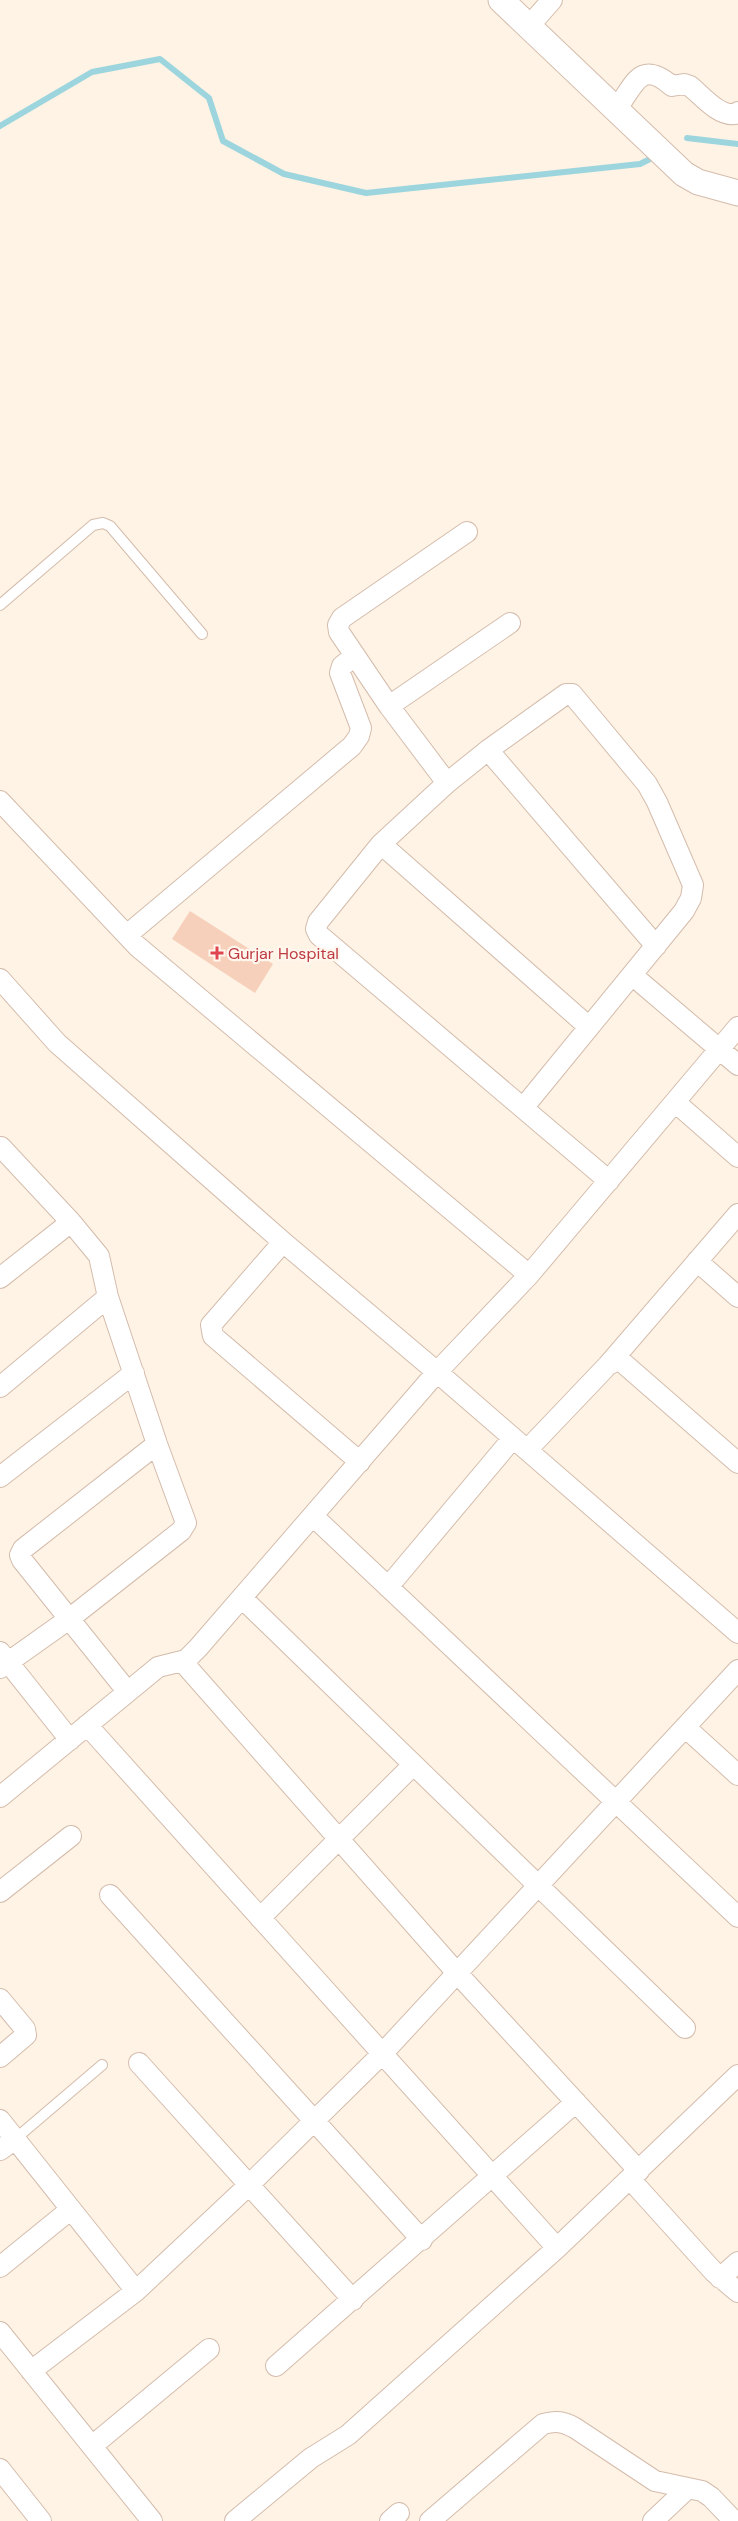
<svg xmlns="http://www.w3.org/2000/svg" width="738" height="2521" font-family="'DM Sans',sans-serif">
<rect width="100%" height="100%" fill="#fef3e5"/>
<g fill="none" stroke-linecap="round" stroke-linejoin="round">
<path stroke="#9cd5dd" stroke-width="6" d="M0 126 92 72 160 59 209 98 223 141 284 174 366 193 640 164 650 159
M687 138 738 144"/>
</g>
<path fill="#f6d0ba" d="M190 911 273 964 255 993 172 939Z"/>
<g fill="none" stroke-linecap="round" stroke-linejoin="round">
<g stroke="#d4bcac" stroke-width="12">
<path id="service" d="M0 605 93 525 103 523 110 526 202 634
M14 2140 102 2065"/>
</g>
<g stroke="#d4bcac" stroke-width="22">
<path id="minor" d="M529 26 552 0
M616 110C635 84 640 59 672 86L684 84 690 86C702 96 719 117 736 114L738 112
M389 706 510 623
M488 750 656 946
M447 783 389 706 339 632 338 625 342 618 467 532
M0 801 137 946 529 1275
M381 844 589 1027
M127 935 352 746 359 736 361 728 340 673 342 666 355 656
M632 975 738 1065
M0 979 57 1043 283 1242 437 1372 738 1633
M675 1102 738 1157
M523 1108 684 911 691 898 693 885 657 802 647 784 572 694H566L488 750 447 783 381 844 318 922 316 929 319 935 609 1181
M283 1242 211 1325 213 1336 360 1462
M697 1261 738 1297
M0 1278 71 1222
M608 1365 738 1214
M0 1387 108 1297
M527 1450 608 1365 616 1361 622 1362 738 1463
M0 1477 134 1373
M313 1516 738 1917
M388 1587 513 1438
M242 1598 685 2028
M0 1652 70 1740
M186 1660 188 1668 457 1973 639 2171
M0 1668 69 1619 181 1531 186 1523 157 1444 108 1297 99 1256 71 1222 1 1147
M127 1691 22 1560 20 1555 23 1549 157 1444
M87 1725 557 2248
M685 1727 738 1775
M0 1797 158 1667 186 1660 198 1648 437 1372 529 1275 738 1027
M0 1892 71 1836
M110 1895 422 2240
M260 1918 413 1765
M0 1999 25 2029 26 2035 0 2057
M139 2063 353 2300
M0 2120 136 2291 249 2185 382 2054 738 1670
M0 2150 14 2140
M630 2179 714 2272 738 2292
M0 2267 70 2210
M720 2278 738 2262
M0 2332 152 2521
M276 2366 576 2102
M31 2371 136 2291
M92 2446 209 2349
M0 2469 41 2521
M235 2521 311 2458 348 2435 557 2248 738 2075
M390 2521 399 2513
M430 2521 543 2424C556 2420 564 2422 575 2428L655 2481 702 2491 711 2497 734 2521
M653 2521 688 2488"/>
</g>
<g stroke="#d4bcac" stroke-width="27">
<path id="tertiary" d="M501 0 684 174 698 182 738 193"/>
</g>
<use href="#service" stroke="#fff" stroke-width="10"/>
<use href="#minor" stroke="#fff" stroke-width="20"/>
<use href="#tertiary" stroke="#fff" stroke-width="25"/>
</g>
<path fill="#e0444e" stroke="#fff7ed" stroke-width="2" d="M214.5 945.5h5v5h5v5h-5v5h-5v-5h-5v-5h5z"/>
<g text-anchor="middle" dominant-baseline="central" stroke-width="4.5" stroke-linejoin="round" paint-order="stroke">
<g font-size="16" fill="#be3a42" stroke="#fff7ed" text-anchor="start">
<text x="228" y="953">Gurjar Hospital</text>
</g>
</g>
</svg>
